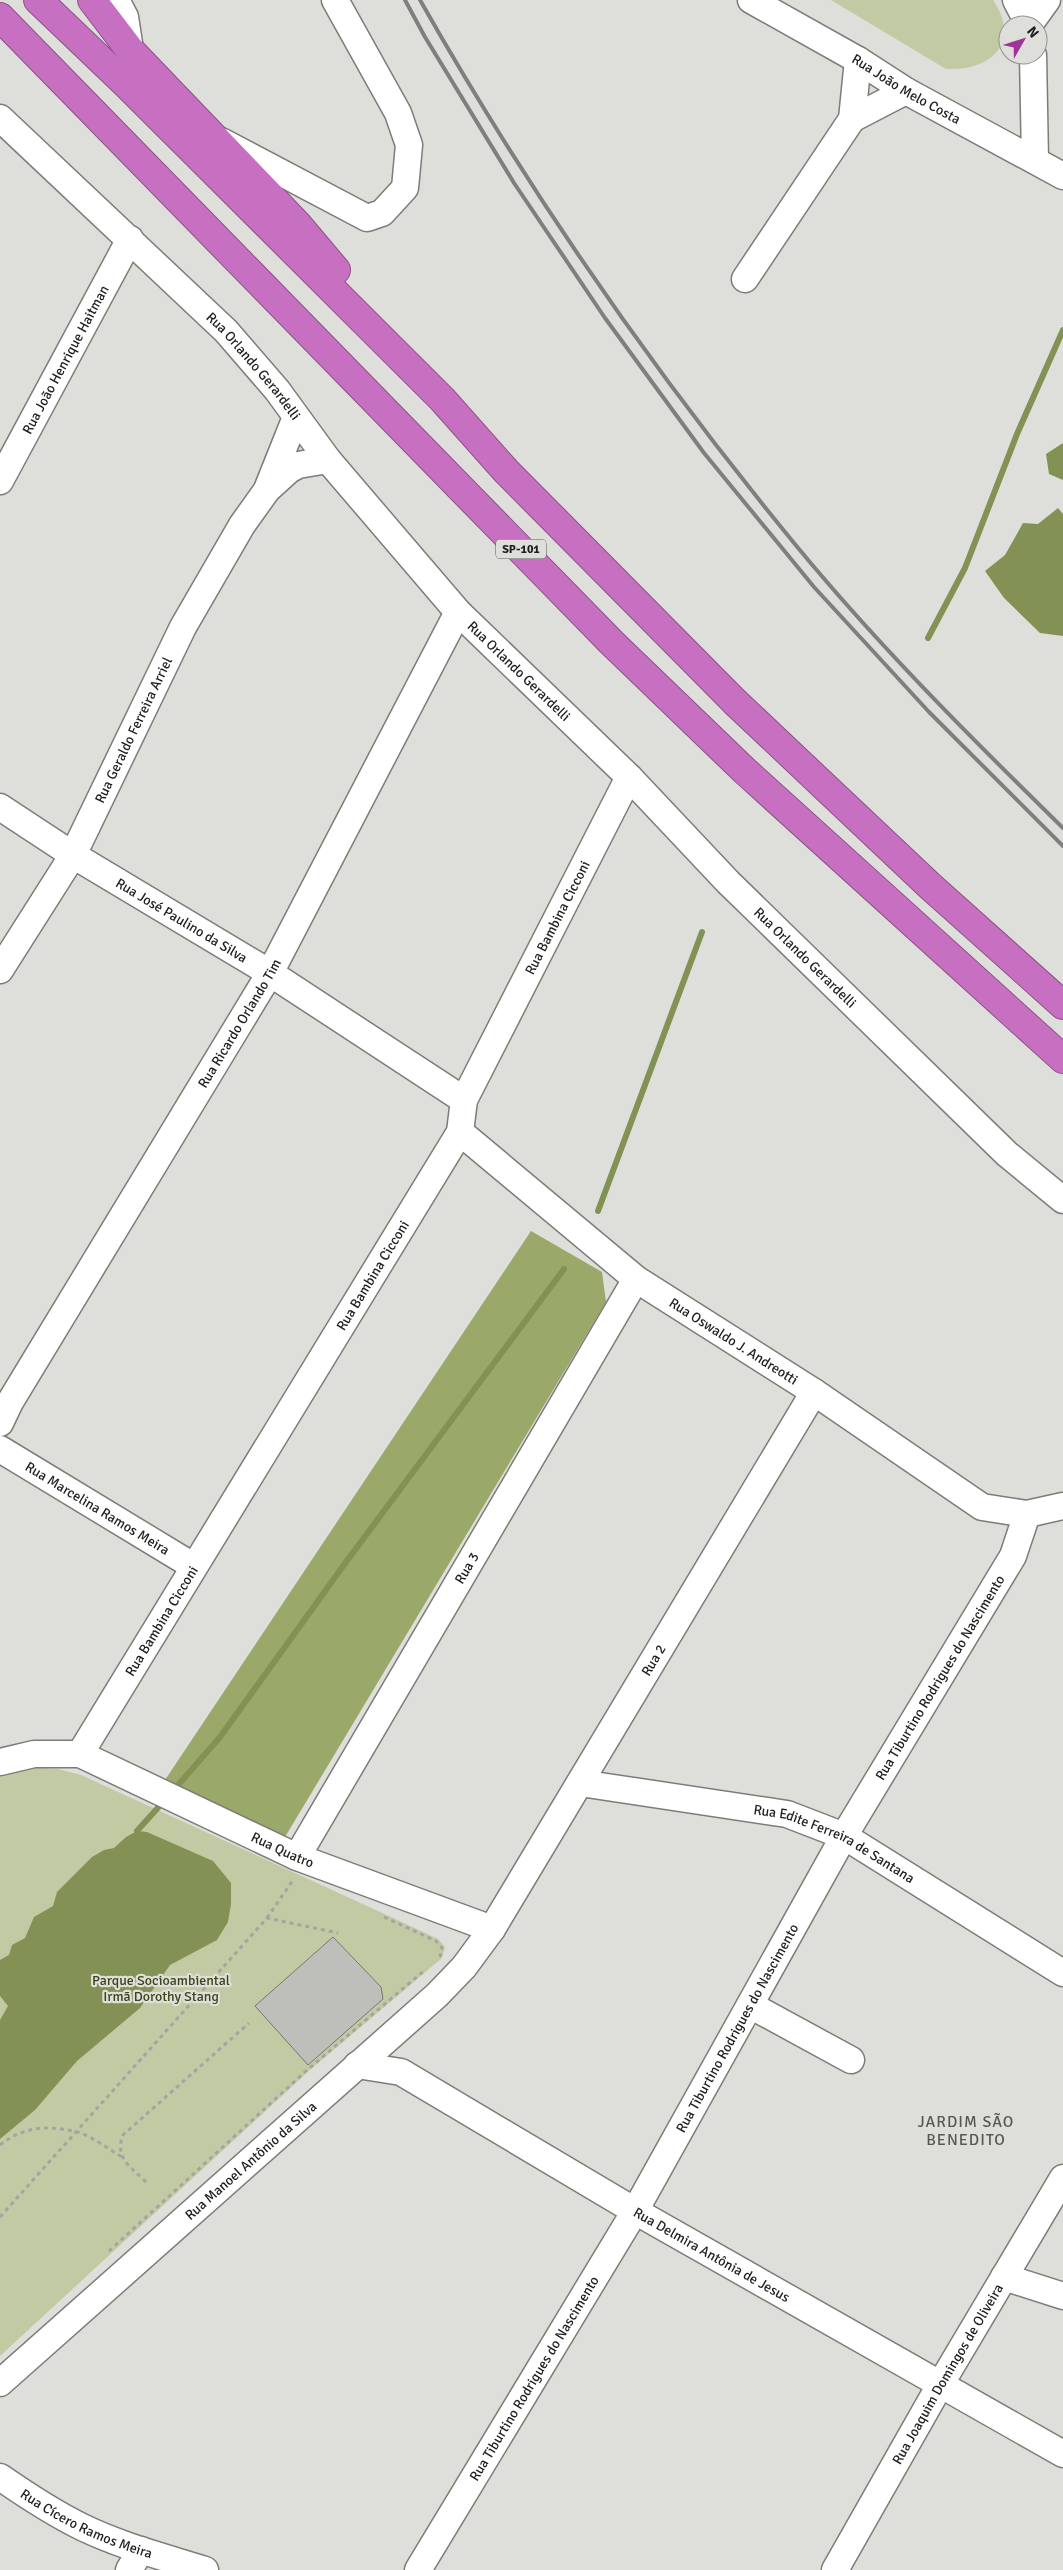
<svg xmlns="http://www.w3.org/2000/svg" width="1063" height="2570" font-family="Signika,sans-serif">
<rect width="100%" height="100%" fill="#dedfdb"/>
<path fill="#c1caa2" d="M831 0H993C1022 43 991 71 946 69Z
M25 1767 58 1769 81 1775 389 1916 438 1939 445 1947 442 1958 311 2069 0 2356V1772Z"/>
<path fill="#9aa86a" d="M531 1231 602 1272 606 1302 279 1847 157 1792Z"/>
<path fill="#849154" d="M1063 443V480L1049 474 1046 454Z
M1058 508 1063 514V636L1040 633 1004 598 985 571 1005 555 1023 523 1038 524Z
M137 1831 147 1832 213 1861 231 1883V1904L228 1922 217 1940 170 1965 140 2008 77 2061 35 2110 0 2139V2020L8 2006 0 1996V1960L9 1955 12 1945 25 1938 34 1917 53 1906 57 1892 92 1857 104 1850 114 1848 126 1837Z"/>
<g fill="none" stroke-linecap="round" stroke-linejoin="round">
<path stroke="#849154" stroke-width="6" d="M928 638 965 568 1017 434 1063 330
M598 1211 702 932
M172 1792 220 1737 346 1562 564 1269
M137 1831 164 1801"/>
</g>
<path fill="#bebfba" stroke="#767773" d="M333 1937 381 1987 383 1999 308 2065 255 2006Z"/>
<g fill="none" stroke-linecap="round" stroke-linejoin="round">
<g stroke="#7c7d79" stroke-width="29">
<g id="minor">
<path d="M116 0 125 17 130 50"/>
<path id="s1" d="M751 0 858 60 906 91 1063 176"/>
<path d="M1016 0 1029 25"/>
<path d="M1029 25 1047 0"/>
<path d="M1033 55 1035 160"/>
<path id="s2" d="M0 118 226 331 277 390 328 460 458 612 629 777 728 882 1007 1154 1063 1200"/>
<path d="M852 119 906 91"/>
<path d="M221 141 367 218 382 213 405 188 409 145 398 113 335 0"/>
<path d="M745 279 852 119 858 60"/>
<path id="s3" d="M0 481 130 239"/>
<path d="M268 487 296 417"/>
<path id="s4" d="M0 807 73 855 270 973 464 1100"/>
<path id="s5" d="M0 970 73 855 183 627 242 525 267 490 289 470 298 465 328 460"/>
<path id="s6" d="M460 1132 636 1279 814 1392 982 1507 1027 1514"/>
<path id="s7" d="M0 1423 10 1402 270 973 458 612"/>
<path id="s8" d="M0 1449 193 1566"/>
<path id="s9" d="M80 1754 460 1132 464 1100 629 777"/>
<path id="s10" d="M0 1762 34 1754H80L297 1857 492 1929"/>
<path id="s11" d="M580 1783 787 1814 844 1836 1063 1973"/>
<path id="s12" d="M297 1857 636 1279"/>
<path d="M750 2005 851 2060"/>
<path id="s13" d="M357 2065 401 2072 635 2211 1063 2454"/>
<path d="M1004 2277 1063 2296"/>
<path id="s14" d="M0 2383 437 1995 464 1967 492 1929 814 1392"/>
<path id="s15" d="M0 2477C26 2495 53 2513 82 2527 121 2546 164 2557 205 2570"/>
<path d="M129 2570 141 2550"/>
<path id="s16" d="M418 2570 635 2211 844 1836 1013 1556 1027 1514 1063 1506"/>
<path id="s17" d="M835 2570 940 2385 1063 2178"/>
</g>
</g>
<g stroke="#8c5387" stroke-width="30">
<path id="highway" d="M38 0 127 85 442 399 506 471 735 702 930 886 1063 1005
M92 0 130 50 298 225 336 270
M0 17 612 643 745 771 1063 1059"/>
</g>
<path stroke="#a4a5a1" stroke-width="3" stroke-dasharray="4 4" stroke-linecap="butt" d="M384 1917 436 1941 442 1948 440 1957
M267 1918 293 1880
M0 2145C24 2126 48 2125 77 2132 92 2136 108 2149 122 2157
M146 2182C131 2167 114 2158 123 2135L249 2023
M0 2217 267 1918 338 1933
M109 2251 306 2071 426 1969"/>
<use href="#minor" stroke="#fff" stroke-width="26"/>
<use href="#highway" stroke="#c76fc0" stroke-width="28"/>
<path stroke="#7f807d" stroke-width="4" d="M405 0 425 37 514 183 605 318 704 453 814 587 929 712 1063 846
M420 0C526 187 645 360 781 527 867 634 965 732 1063 828"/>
</g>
<g text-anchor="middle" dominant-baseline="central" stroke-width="4.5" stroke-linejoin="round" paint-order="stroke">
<rect fill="#dedfdb" stroke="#585956" stroke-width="1" x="496" y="539.5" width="50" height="19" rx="4"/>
<g font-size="12" font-weight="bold" fill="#1f1f1d">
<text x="521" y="549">SP-101</text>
</g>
<g font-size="14" fill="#1f1f1d" stroke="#dedfdb">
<text stroke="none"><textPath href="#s1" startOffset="179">Rua João Melo Costa</textPath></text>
<text stroke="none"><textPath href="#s3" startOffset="138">Rua João Henrique Haitman</textPath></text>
<text stroke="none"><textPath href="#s2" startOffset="355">Rua Orlando Gerardelli</textPath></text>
<text stroke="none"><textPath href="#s2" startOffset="760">Rua Orlando Gerardelli</textPath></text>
<text stroke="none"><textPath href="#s5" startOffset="275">Rua Geraldo Ferreira Arriel</textPath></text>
<text stroke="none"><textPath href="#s9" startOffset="966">Rua Bambina Cicconi</textPath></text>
<text stroke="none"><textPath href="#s4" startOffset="214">Rua José Paulino da Silva</textPath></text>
<text stroke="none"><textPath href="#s2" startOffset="1165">Rua Orlando Gerardelli</textPath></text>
<text stroke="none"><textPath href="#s7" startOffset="466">Rua Ricardo Orlando Tim</textPath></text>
<text stroke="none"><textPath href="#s9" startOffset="561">Rua Bambina Cicconi</textPath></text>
<text stroke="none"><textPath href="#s6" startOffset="345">Rua Oswaldo J. Andreotti</textPath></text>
<text stroke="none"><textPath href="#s8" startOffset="114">Rua Marcelina Ramos Meira</textPath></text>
<text stroke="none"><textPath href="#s12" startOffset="335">Rua 3</textPath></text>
<text stroke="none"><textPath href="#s9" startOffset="156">Rua Bambina Cicconi</textPath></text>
<text stroke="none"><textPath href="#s14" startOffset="984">Rua 2</textPath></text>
<text stroke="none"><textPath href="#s16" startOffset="1034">Rua Tiburtino Rodrigues do Nascimento</textPath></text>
<text stroke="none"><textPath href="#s11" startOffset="264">Rua Edite Ferreira de Santana</textPath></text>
<text stroke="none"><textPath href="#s10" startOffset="305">Rua Quatro</textPath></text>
<text stroke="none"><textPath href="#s16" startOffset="629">Rua Tiburtino Rodrigues do Nascimento</textPath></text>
<text stroke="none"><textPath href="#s14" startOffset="335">Rua Manoel Antônio da Silva</textPath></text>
<text stroke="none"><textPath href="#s13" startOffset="405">Rua Delmira Antônia de Jesus</textPath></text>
<text stroke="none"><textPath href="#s17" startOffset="226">Rua Joaquim Domingos de Oliveira</textPath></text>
<text stroke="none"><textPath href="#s16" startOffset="224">Rua Tiburtino Rodrigues do Nascimento</textPath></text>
<text stroke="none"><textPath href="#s15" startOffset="99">Rua Cícero Ramos Meira</textPath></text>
</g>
<g font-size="14" fill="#3c4415" stroke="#dedfdb">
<text x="161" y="1980">Parque Socioambiental<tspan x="161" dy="16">Irmã Dorothy Stang</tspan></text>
</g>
<g font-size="16" letter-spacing="1" fill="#575854" stroke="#dedfdb">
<text x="966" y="2122">JARDIM SÃO<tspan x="966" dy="18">BENEDITO</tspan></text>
</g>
</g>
<g transform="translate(1023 40) rotate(51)"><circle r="24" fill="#dedfdb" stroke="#92928f"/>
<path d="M0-4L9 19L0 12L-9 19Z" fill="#9e3699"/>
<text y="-8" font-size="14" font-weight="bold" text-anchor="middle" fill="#1f1f1d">N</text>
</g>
</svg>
